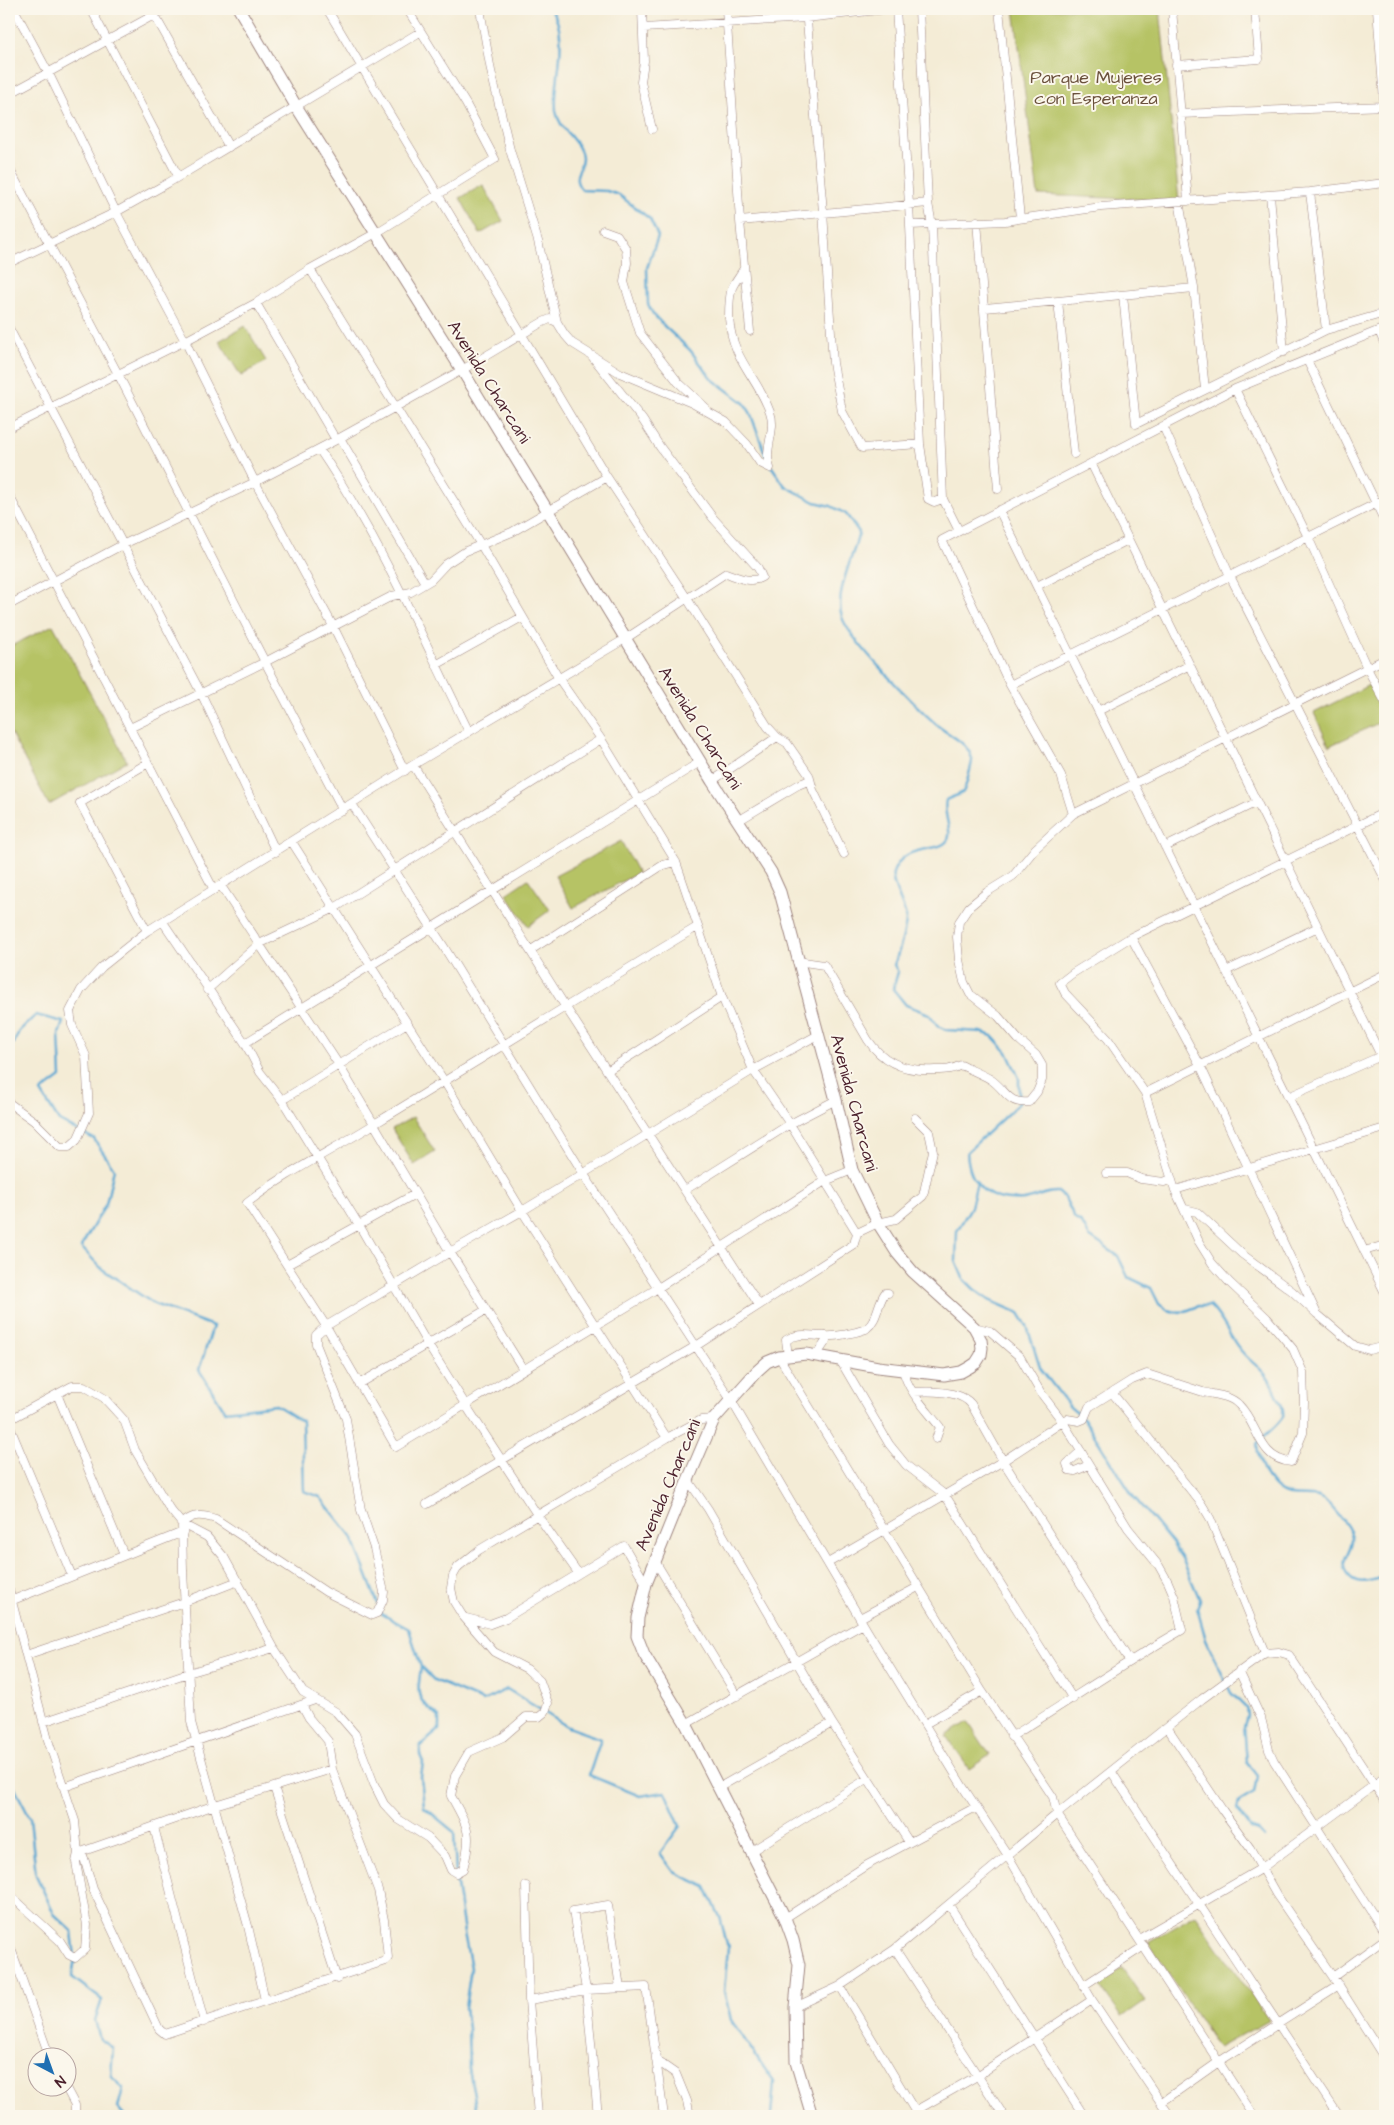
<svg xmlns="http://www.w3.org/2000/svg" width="1394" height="2125" font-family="'Architects Daughter',sans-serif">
<rect width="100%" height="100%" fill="#fbf7ec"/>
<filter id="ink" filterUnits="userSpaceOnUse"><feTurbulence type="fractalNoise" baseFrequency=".02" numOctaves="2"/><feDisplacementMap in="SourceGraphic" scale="10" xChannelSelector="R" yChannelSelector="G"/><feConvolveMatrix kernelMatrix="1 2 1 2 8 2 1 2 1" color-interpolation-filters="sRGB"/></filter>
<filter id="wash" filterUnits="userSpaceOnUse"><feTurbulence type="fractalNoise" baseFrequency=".0096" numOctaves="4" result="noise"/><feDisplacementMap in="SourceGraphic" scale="20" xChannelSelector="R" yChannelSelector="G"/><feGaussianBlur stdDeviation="1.12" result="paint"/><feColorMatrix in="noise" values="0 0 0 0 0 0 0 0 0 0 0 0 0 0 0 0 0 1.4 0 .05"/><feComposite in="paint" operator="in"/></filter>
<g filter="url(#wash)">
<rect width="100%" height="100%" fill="#f4ecd6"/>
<path fill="#b6c365" stroke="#807148" d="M1014 9H1160L1179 201 1038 195Z
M483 185 503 221 480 234 460 198Z
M245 326 266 361 241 376 219 341Z
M53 625 127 761 49 805 9 730V647Z
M1369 685 1385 720 1329 746 1314 713Z
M621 841 638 873 573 908 555 876Z
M528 879 550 910 528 926 506 894Z
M413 1117 435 1152 414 1165 392 1129Z
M968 1722 990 1755 969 1769 946 1736Z
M1195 1915 1269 2020 1218 2048 1148 1942Z
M1122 1968 1145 2001 1122 2017 1098 1984Z"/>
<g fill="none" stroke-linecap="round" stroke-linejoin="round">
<path stroke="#59a7d3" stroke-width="2.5" d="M551 9C571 37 553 80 556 111 559 131 582 142 582 158 582 171 570 176 582 190L607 191 619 195 650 219 658 236 647 268 648 304 653 314 664 326 690 350 712 379 744 403 750 412 766 456
M772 467 785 486 815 502 831 506 846 514 859 532C854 556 834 593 842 617 849 640 918 708 938 726 950 736 968 742 972 759 973 761 965 790 963 792 960 795 951 797 946 800 942 813 954 833 947 841 937 854 903 842 893 873 890 883 904 904 906 917 907 926 898 955 894 965L898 972 893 989 906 1005 929 1014 938 1026 947 1030 981 1032 992 1036 1007 1052 1019 1078V1103L967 1152C969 1187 990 1203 1024 1200 1036 1198 1046 1191 1058 1192L1065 1198 1075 1219 1082 1223 1089 1236 1118 1256 1128 1277 1151 1288 1159 1304 1167 1310 1180 1313 1199 1306H1210C1222 1317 1228 1334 1238 1347 1247 1359 1253 1362 1262 1371 1270 1379 1285 1406 1283 1416 1281 1423 1263 1436 1257 1444 1258 1462 1269 1492 1290 1495 1312 1498 1318 1490 1335 1511 1341 1518 1350 1527 1352 1537 1353 1545 1348 1551 1345 1559 1344 1564 1345 1569 1347 1573 1356 1588 1372 1580 1385 1577
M9 1044 14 1043 19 1031 36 1015 63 1022 59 1034 61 1077 41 1092 59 1121 94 1139 114 1169 106 1204 81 1247 102 1269 154 1304 213 1326 199 1370 225 1411 276 1405 302 1421 304 1491 320 1497 352 1537 378 1604
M977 1182 971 1207 957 1231 956 1261 963 1278 974 1289 989 1300 1019 1313 1027 1326 1040 1368 1070 1407 1084 1419 1133 1496 1172 1543 1182 1558 1200 1600 1197 1608 1206 1640 1231 1693 1246 1708 1247 1716 1244 1726 1247 1762 1257 1775 1254 1793 1239 1802 1237 1809 1252 1829 1258 1831 1264 1837
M380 1609 382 1614 409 1629 421 1667 434 1680 483 1701 507 1689 568 1727 601 1739 589 1775 640 1796 665 1792 680 1826 660 1853 674 1872 706 1887 720 1917 728 1948 724 1991 731 2020 774 2082 771 2116
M421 1667C417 1697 415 1697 439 1717V1730L420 1746V1755L423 1762 421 1777 424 1807 454 1832 456 1878 464 1933 471 1968 465 2008 468 2028 469 2068 476 2107 474 2116
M9 1777 30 1818 36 1875 54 1914 72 1931 75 1958 72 1977 102 2000 95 2020 100 2039 113 2048 111 2077 123 2088 118 2108 125 2116"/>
</g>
</g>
<g filter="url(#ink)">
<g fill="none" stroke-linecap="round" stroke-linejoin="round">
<g stroke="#9f8680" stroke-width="9">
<path id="street" d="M14 9 49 74 116 212 185 341 255 482 333 626 405 771
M91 9 178 176
M151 9 229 147
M327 9 607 477 688 600 768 727 777 737 787 743 809 775 813 790 844 854
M480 9 491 71 510 150 538 241 557 322 565 335 572 343 620 373 692 403 726 422 747 444 760 463 770 468C763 450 777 430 770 412 757 376 732 360 729 318 729 309 729 296 732 288 735 281 741 274 744 268
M642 9 644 61 641 82 652 129
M726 9 740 221 750 331
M806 9 823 212 833 363 842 411 862 448 920 444
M896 9 909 204 920 444 928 499 934 502 943 499
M919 9 928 203 932 225 943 499 959 531
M999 9 1020 218
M1172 9 1188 201
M1377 9 1385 114
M644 28 806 18 887 9
M1176 65 1259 59 1255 9
M9 94 165 9
M1180 114 1385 106
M9 168 118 374 265 662 343 810
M1310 192 1326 330
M1270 195 1284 352
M1179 201 1194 288 1205 389
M740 221 928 203
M977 221 998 489
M910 225 1005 221 1101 207 1310 192 1385 183
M603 230 617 235 626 249 627 263 624 282 640 333 678 382 705 407
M9 263 116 212 168 183 420 32
M310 269 481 545 559 679 601 739 676 862 722 997 753 1070 790 1124 857 1233 854 1244 696 1346 427 1504
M1123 295 1136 424 1326 330 1385 313
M1058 301 1074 454
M256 303 336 440
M985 308 1194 288
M9 328 201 693 276 852
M1379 331 1385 345
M1307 360 1385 522
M1235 389 1308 537 1367 668 1385 702
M1163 426 1230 576 1385 879
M9 428 185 341 256 303 310 269 376 233 495 159 466 104 407 9
M340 438 425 583
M319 449C379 537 422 637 469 732
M1091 463 1385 1064
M9 495 214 890
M999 510 1385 1293
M1037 586 1128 540
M9 605 122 545 255 482 336 440 462 370 541 323 550 319 557 322
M436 665 522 617
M1010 685 1385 499
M1098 711 1190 665
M130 728 265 662 392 596 411 592 431 580 446 564 466 551 512 532 607 477
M413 765 565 1006 759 1305
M712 781 777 737
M352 804 444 947 583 1173 731 1400 868 1632 963 1787 1007 1854 1092 2000 1170 2116
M1073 814 1061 775 1010 685 942 540 1235 389 1385 328
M738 821 798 785 810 780
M292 842 444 1081 522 1211 667 1438
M1165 847 1257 802
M221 886 339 1065 450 1252 523 1369
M163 922 245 1043 260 1072 282 1100 359 1225 428 1345 465 1404 538 1516 578 1573
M697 927C590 991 483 1058 376 1123 333 1150 287 1172 247 1203L326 1326 396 1447 658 1288 825 1181 852 1170
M147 931 80 803 148 763
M1131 937 1200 1065 1317 1314
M531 950 663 865 676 862
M797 961 824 965 868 1040C884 1064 907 1072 935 1070 945 1070 952 1070 961 1065 971 1070 981 1074 990 1079 1006 1089 1007 1105 1029 1102L1037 1092 1042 1080V1065L1036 1055 1018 1039 998 1016 970 994 964 982 959 960 957 937 959 922 969 907 987 892 1013 876 1035 849 1073 814 1385 659
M1226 971 1318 927
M207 990 259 944 333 909 601 739
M245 1043 700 762
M607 1071 722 997
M1145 1093 1385 974
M1288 1097 1381 1056
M282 1100 407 1023
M9 1103 34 1121 60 1147H69L77 1140 89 1113 86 1056 72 1025 70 1011 81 990 102 967 147 931 413 765 625 639 726 573C738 577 751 584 762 577L758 568 713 518 660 447 642 419 591 355
M1106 1173H1127L1141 1179 1164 1182 1171 1179
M685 1190 790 1124 836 1100
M1175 1190 1385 1128
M1185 1209 1197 1212 1242 1254 1292 1291 1317 1314 1355 1346 1369 1350 1385 1346
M857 1233 878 1223 896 1219 923 1196 933 1151 929 1132 915 1118
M1364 1251 1385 1245
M287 1265 415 1194
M974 1327 990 1331 1020 1357 1041 1393 1063 1422 1128 1528 1159 1566 1168 1582 1174 1596 1182 1630C1124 1663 1069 1701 1011 1737
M788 1356 786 1340C799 1332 810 1336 824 1336 836 1337 855 1333 866 1329 878 1320 877 1304 885 1293H888
M816 1356 826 1341V1336
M779 1357 982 1691 1053 1797 1057 1814 1254 2116
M840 1360 889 1444 906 1465 945 1495 1073 1699
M903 1369C907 1391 927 1410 940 1427L936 1439
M359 1384 486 1310
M913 1392C929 1391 960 1390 971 1404L1003 1461 1129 1660
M57 1394 124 1555
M1113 1394 1201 1503 1210 1518 1265 1653
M9 1420 72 1386H84L104 1398 124 1420 135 1450 169 1508 182 1524 207 1537 224 1557 274 1648 303 1692 336 1712 355 1734 374 1784 384 1804 398 1819 428 1838 445 1856 451 1870 456 1873 463 1869C473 1833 468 1827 451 1796L455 1776 469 1752 503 1737 526 1717H539L545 1712 548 1703 540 1681 527 1669 494 1652 462 1615 454 1602 451 1588 453 1576 458 1567 479 1550 667 1438 701 1420 714 1419
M9 1425 72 1576
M1081 1451 1067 1464 1069 1470 1075 1471 1089 1465
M688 1480 708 1509 832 1723 909 1842
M655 1561 737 1696
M828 1563 1003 1461 1067 1419 1079 1421 1084 1419 1089 1407 1132 1380 1147 1374C1166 1380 1184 1386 1203 1392 1215 1395 1230 1395 1239 1405 1259 1425 1258 1459 1291 1462L1303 1433 1304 1402 1303 1372 1293 1349 1267 1318 1229 1282 1212 1263 1199 1242 1175 1190 1145 1093 1108 1039 1065 993 1060 983 1073 973 1131 937 1385 812
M9 1590 48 1740 75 1821 78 1853 84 1858 93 1889 159 2029 165 2034 385 1961 388 1958 384 1920 378 1890 332 1769 328 1741 309 1718 302 1705
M13 1600 183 1532
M466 1618 490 1624 506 1618 624 1546 646 1584
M860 1618 918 1587
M26 1655 184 1602 238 1581
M1239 1671 1261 1718 1269 1750 1274 1761 1385 1933
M43 1722 188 1673 274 1648
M686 1724 863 1624
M925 1724 982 1691
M1167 1727 1223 1811 1250 1848 1276 1894 1333 1977 1385 2059
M1111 1771 1339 2116
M64 1787 315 1700
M274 1787 337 1979
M718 1788 832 1723
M154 1827 204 2022
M750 1852 867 1779
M526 1886 529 2000 538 2116
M9 1894 60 1941 69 1955 75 1958 85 1949 87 1925 76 1862 78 1853 215 1805 332 1769
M949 1905 1084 2116
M785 1918 867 1865 976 1807
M1139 1939 1262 1868 1385 1777
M9 1943 50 2058
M895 1949 1004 2116
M1333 1977 1385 1939
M840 1986 918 2116
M1083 1986 1144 1946
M265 2000 248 1926 191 1722 183 1571 182 1524C193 1513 202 1515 216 1519L326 1592 372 1615 377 1613 383 1600 384 1592 374 1548 361 1510 346 1419 316 1344V1335L326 1326 450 1252 522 1211 753 1070 818 1035
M529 2000 586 1990 646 1987 664 2116
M795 2007 840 1986 895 1949 1057 1814 1202 1699 1265 1653 1279 1652 1289 1655 1385 1801
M656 2060 676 2074 687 2101 690 2116
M66 2088 75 2105V2116
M1162 2102 1220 2061 1339 1985
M915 2111 977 2076 1092 2000
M598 2116 586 1990 573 1911 608 1905 620 1988"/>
</g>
<g stroke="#9f8680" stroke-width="13">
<path id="secondary" d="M239 9 296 106 462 370 712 781 771 872 780 892 836 1100 852 1170 878 1223 897 1253 913 1272 974 1327 981 1340 982 1348 981 1355 976 1363 970 1367 961 1372 944 1375 878 1367 806 1354 779 1357 767 1362 757 1371 714 1419 688 1480 646 1584 638 1618 637 1636 644 1654 686 1724 785 1918 793 1940 799 1965 795 2007 796 2062 812 2116"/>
</g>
<use href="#street" stroke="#fff" stroke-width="8"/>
<use href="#secondary" stroke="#fff" stroke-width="11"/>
</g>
</g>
<g text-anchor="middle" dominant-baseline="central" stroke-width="4" stroke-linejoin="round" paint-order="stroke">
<g font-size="18" fill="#6a503c" stroke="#fbf7ec">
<text x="1096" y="77">Parque Mujeres<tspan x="1096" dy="21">con Esperanza</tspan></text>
</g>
<g font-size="18" fill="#4a1f2b" stroke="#fbf7ec">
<text transform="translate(489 382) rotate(58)">Avenida Charcani</text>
<text transform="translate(700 728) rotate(58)">Avenida Charcani</text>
<text transform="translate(854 1103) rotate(75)">Avenida Charcani</text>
<text transform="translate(668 1485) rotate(-67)">Avenida Charcani</text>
</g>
</g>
<rect width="1394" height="2125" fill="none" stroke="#fbf7ec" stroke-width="30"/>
<g transform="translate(52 2072) rotate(139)"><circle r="24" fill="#fbf7ec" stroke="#b4a19f"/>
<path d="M0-4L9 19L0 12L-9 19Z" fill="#1f6fb2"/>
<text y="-8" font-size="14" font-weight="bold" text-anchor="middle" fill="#4a1f2b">N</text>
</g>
</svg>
